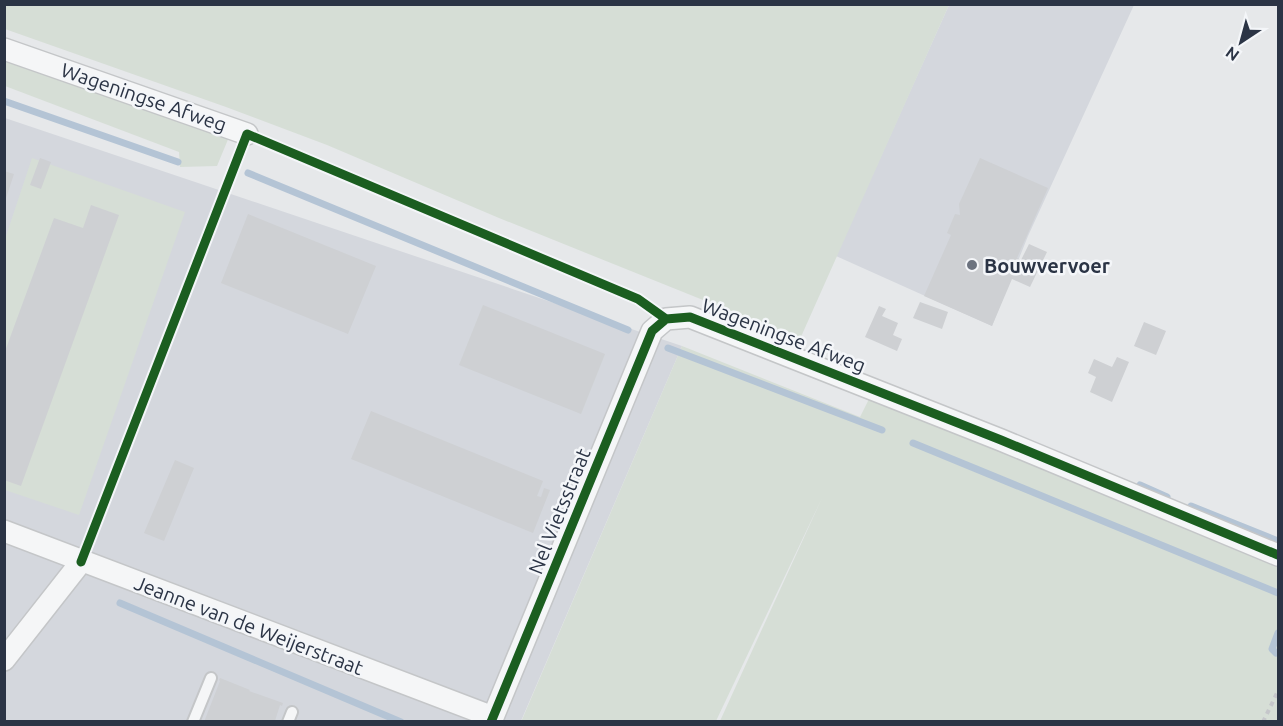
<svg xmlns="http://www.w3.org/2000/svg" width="1283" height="726" font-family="Ubuntu,sans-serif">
<rect width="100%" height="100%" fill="#e6e8ea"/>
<path fill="#d4d7dd" d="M949 5H1134L1028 236 992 326 836 256Z
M5 118 682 346 521 721 5 722Z"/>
<path fill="#d6ded6" d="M5 4H949V5L800 339 499 218 327 145 226 107 5 29Z
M4 55 229 137 217 166 180 167 179 152 5 86Z
M32 158 185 212 79 515 5 490V239Z
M682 346 860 417 869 399 1278 563V721H720L822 498 716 721 521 722Z"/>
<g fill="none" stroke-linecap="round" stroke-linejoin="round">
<path stroke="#b4c4d5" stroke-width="7" d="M4 101 178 162
M248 173 628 330
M668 348 882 430
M913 443 1278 593
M1140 485 1167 497
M1191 506 1278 541
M120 603 401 722
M1276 653 1272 649 1278 633"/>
</g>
<path fill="#ced0d3" d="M40 158 51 162 41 189 30 185Z
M980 158 1048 188 1017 258 1021 260 1029 244 1047 252 1030 287 1012 279 992 326 924 296 951 235 947 233 955 214 960 215 959 204Z
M4 171 14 174 5 201H4Z
M91 205 119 215 21 486 4 480V354L54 218 83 228Z
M248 214 376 266 348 334 221 283Z
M920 302 948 312 942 329 913 318Z
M483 305 605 354 581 414 459 365Z
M879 306 886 309 882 316 898 323 893 335 902 339 897 351 865 337Z
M1144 322 1166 331 1156 355 1134 346Z
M1117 357 1129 362 1112 402 1090 392 1096 377 1088 373 1094 359 1112 367Z
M371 411 543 481 537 496 541 497 544 488 550 490 533 533 351 459Z
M175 460 194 468 164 541 144 533Z
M220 678 250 690 249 691 283 703 282 706 280 705 275 721 204 722 220 681 219 680Z"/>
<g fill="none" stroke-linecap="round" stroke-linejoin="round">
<g stroke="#c4c6c8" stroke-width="14">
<path id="lane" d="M193 722 211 678
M288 722 292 712"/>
</g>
<g stroke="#c4c6c8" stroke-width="24">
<path id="street" d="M4 49 247 134
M4 531 493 717
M4 660 81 562
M491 722 652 331 666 319 690 317 1001 440 1278 555"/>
</g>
<path stroke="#c5c6ca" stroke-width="4" stroke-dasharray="4.5 4.5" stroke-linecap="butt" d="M1263 722 1278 691"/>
<use href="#lane" stroke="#f5f6f7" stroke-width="10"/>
<use href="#street" stroke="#f5f6f7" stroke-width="21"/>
<g stroke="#f4f6f9" stroke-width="13">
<path id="cycleway" d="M81 562 247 134 638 299 666 319 690 317 1001 440 1278 555
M491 722 652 331 666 319"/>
</g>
<use href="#cycleway" stroke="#1b5e20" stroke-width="9"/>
</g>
<circle fill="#6c737f" stroke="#f4f6f9" stroke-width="2" cx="972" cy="265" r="6"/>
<g text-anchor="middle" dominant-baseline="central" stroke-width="5" stroke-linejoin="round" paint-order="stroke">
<g font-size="20" fill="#2b3445" stroke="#f4f6f9">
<text transform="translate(144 97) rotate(19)">Wageningse Afweg</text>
<text transform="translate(784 335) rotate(21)">Wageningse Afweg</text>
<text transform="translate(559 511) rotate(-68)">Nel Vietsstraat</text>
<text transform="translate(249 625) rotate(21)">Jeanne van de Weijerstraat</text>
</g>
<g font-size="20" font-weight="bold" fill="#2b3445" stroke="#f4f6f9" text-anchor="start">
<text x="984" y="265">Bouwvervoer</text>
</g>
</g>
<rect width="1283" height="726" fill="none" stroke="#2b3445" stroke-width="12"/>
<g transform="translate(1241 42) rotate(216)" stroke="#f4f6f9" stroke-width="4.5" paint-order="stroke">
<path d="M0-4.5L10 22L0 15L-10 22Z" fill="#2b3445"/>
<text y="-9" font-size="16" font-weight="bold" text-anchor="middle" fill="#2b3445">N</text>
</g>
</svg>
